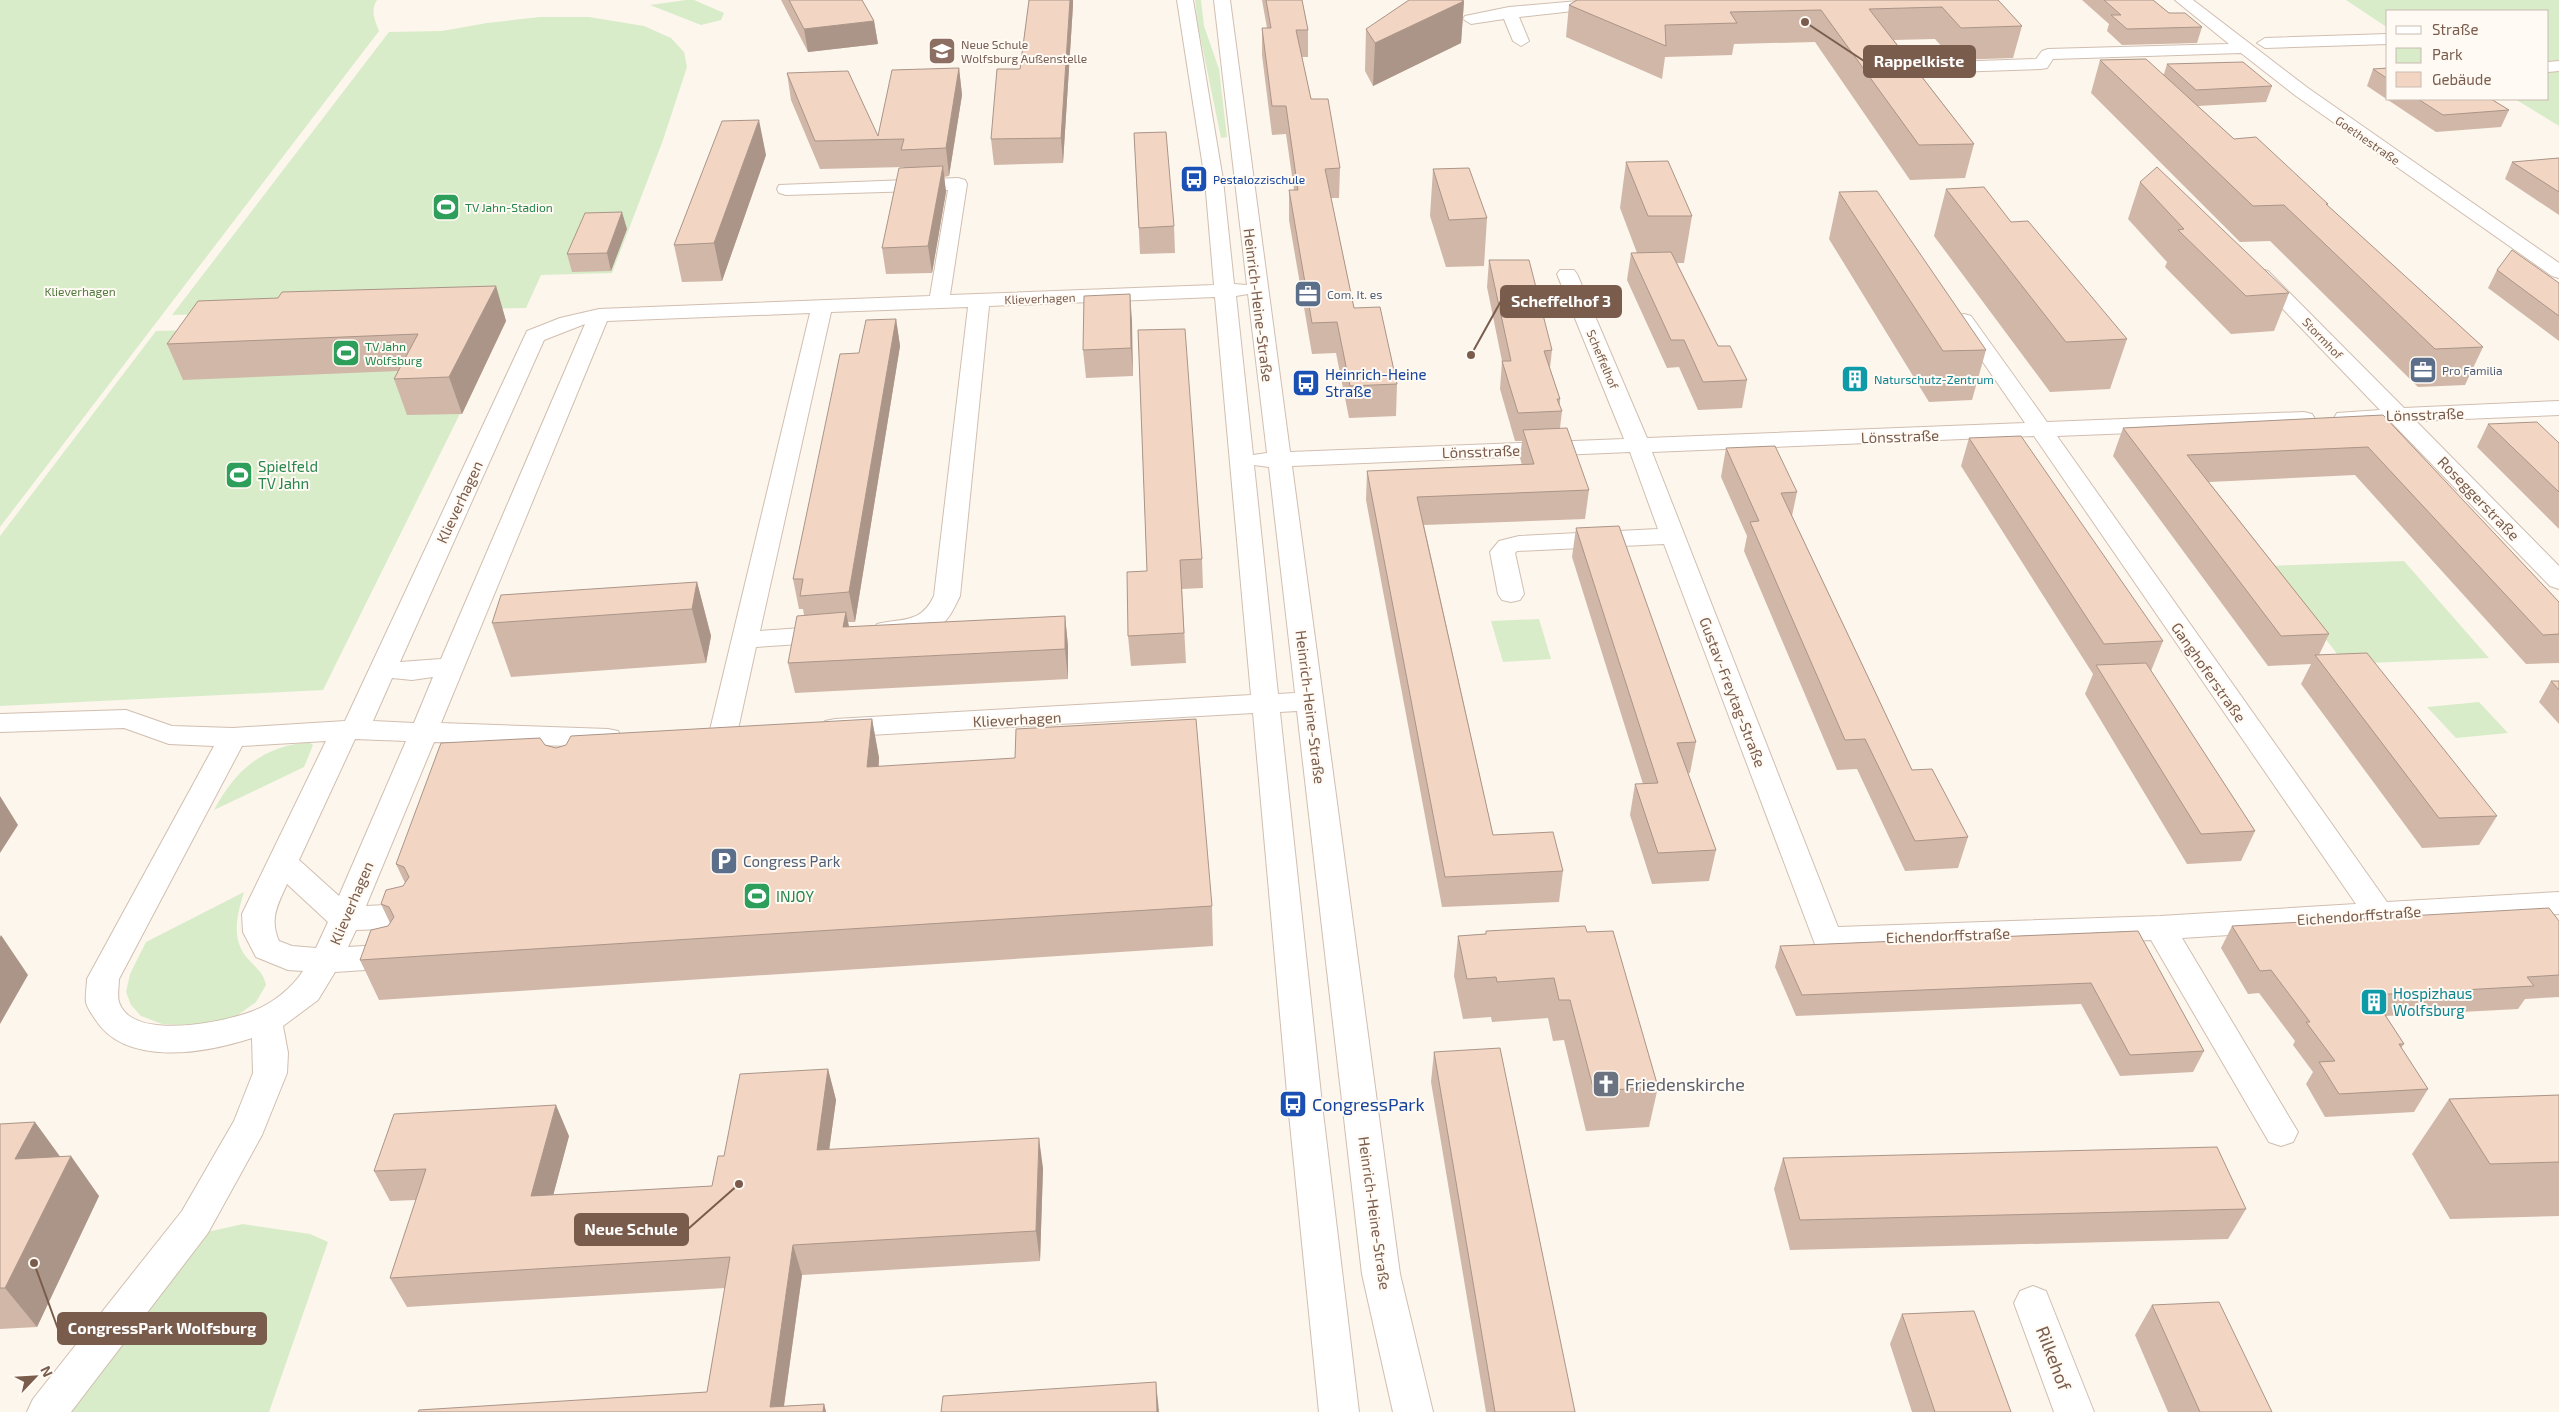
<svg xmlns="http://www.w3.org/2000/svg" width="2559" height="1412" font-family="'Exo 2',sans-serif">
<rect width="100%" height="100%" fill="#fdf6ec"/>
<path fill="#d8ecc9" d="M0 0H377C370 10 375 21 379 31L0 527Z
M686 0H694L724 13 721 20 701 25 650 5Z
M1195 0H1201L1204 26 1219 69 1227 137 1221 138 1198 26Z
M2346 0H2559V126L2515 99H2548V11H2388V28Z
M540 17H589L644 26 671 38 684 52 687 67 663 140 612 273 541 275 526 308 172 315 389 32 442 31 487 23Z
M506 321 323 690 0 706V536L156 331Z
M2404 561 2489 658 2345 664 2269 566Z
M1539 619 1551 659 1503 662 1491 621Z
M2479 702 2508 733 2456 738 2427 707Z
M309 742 313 745 304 767 214 810C236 769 262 747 309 742Z
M244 892C237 915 230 940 249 960 258 970 263 972 266 985L256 1002 235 1017 203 1024 179 1025 162 1024 141 1016 131 1005 126 992 130 974 146 942Z
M243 1224 310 1234 328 1242 269 1412H69L207 1232Z"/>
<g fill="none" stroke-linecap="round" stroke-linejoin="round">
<g stroke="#d1beb0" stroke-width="2">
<path id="minor" d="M1177 0H1193L1223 180 1234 284 1247 285 1214 0H1230L1290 452 1624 439 1557 274 1560 270H1574L1577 274 1647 438 2025 423 1954 320 1957 316 1964 314 1971 316 2047 422 2304 412 2312 414 2315 419 2312 424 2304 426 2057 436 2387 902 2559 892V914L2182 938 2298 1132 2293 1142 2281 1146 2269 1142 2151 940 1827 951 1816 947 1664 544 1517 551 1515 553 1524 594 1520 600 1511 602 1502 600 1498 594 1490 552 1499 541 1519 536 1658 529 1630 452 1292 466 1400 1274 1433 1412H1393L1362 1274 1297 711 1280 712 1322 1104 1359 1412H1319L1288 1104 1253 713 835 737 825 735 821 728 825 721 835 719 1251 695 1215 297 989 306 960 596C955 606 950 618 941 625 925 636 895 640 877 636L873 630 877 624C902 618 921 624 934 596L968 307 831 312 760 631 831 626 840 628 844 634 840 640 831 642 756 647 737 734 733 741 723 743 713 741 709 734 810 313 607 321 441 723 608 729 618 731 622 738 618 745 608 747 434 742 366 906 409 904 420 908 425 916 420 924 409 928 356 930 348 947 395 944 406 948 411 956 406 964 395 968 335 972 318 1000 283 1026 288 1053 287 1073 262 1135 208 1233 71 1412H27L33 1399 182 1211 234 1121 253 1073 252 1038C206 1053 126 1068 95 1019 92 1014 87 1008 86 1002 85 995 87 986 87 979L214 746 169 744 124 728 0 732V714L126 710 172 726 233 728 345 721 527 331 560 318 599 309 930 296 948 190 786 195 779 193 777 189 779 185 958 178 965 180 967 184 950 295 1214 285 1205 180ZM1248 294 1267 453 1253 455 1236 296ZM585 324 441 659 400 662 544 340ZM2034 436 2356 904 2160 916 1838 927 1652 452ZM1254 465 1269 467 1295 693 1278 694ZM433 677 414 723 373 721 392 678 412 680ZM355 739 406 741 339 896 299 860ZM326 741 242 914 243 932 256 957 288 970 303 971C292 988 272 1004 253 1011 225 1022 132 1042 119 1002 117 996 119 986 119 979L242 746ZM287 884 328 922 316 948 292 946 279 941C269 919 278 904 287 884Z
M1590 0H1635L1627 5 1519 17 1529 41 1521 46 1513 41 1504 19 1471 24 1463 19 1465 16 1509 7Z
M2175 0H2193L2308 88 2559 263V278L2552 276 2296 96 2241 53 2053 59 2047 68 2041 69 1896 74 1888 69 1896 64 2036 59 2042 51 2048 49 2229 44Z
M2388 34V44L2265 48 2257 43 2265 38Z
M2559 61V71L2548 72V62Z
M2261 269 2268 271 2404 408 2559 401V415L2416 421 2559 566V589L2550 586 2392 423 2345 425 2337 423 2334 418 2337 413 2380 410 2254 279 2251 275 2254 271Z
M2033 1286 2046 1291 2094 1412H2054L2014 1303 2020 1291Z"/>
</g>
<use href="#minor" fill="#fff" fill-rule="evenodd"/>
</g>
<path fill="#d1b7a8" d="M781 0H862L874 21 878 44 808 52Z
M1029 0H1073V5L1063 163 994 165 991 139 1020 69Z
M1262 0H1302L1308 30V57H1302L1311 99 1340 168 1339 198H1331L1354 308 1397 384 1396 416 1349 418 1336 353 1312 354 1289 220V190H1294L1286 134 1272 135 1262 55V28H1267Z
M1998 0 2022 26 2013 58 1954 60 1935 39 1894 40 1974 144 1965 178 1910 180 1815 42 1734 44 1732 55 1665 57 1662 79 1566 37 1569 5Z
M2082 0H2153L2169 13 2202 27 2197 43 2122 45 2107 31 2109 24Z
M1464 1 1461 43 1373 86 1365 71 1366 29Z
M2100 60 2164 74 2167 64 2272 86 2266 102 2198 106 2234 139 2328 204 2327 205 2483 347 2465 385 2418 387 2270 241 2240 242 2091 93Z
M959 68 962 95 949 176 944 177 946 192 932 273 886 274 882 248 904 167 820 169 791 100 787 73 878 136Z
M2388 68V99H2491L2509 110 2501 127 2436 132 2367 86 2373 69Z
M1134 133 1174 226 1175 253 1140 254Z
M766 155 722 281 682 282 674 245Z
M2559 158V215L2505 179 2512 162Z
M1626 162 1692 216 1684 263H1677L1718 346 1747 380 1742 408 1698 410 1679 367 1667 368 1627 280 1631 253H1637L1620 208Z
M1433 169 1487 218 1484 266 1446 267 1430 216Z
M2140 182 2289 293 2274 331 2231 334 2165 267 2167 262 2128 219Z
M1946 189 2011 222 2127 339 2110 389 2050 392 1934 236Z
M1839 192 1986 350 1972 400 1929 402 1829 239Z
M627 229 611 271 572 272 567 254Z
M1489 260 1552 350 1550 368 1560 399V406L1562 411 1560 428 1589 490 1585 519 1424 525 1493 835 1563 871 1559 902 1442 907 1366 500 1367 471 1522 465 1520 458 1522 441H1515L1500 389 1502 361 1487 287Z
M2497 270 2559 283V341L2488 288Z
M496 286 506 321 462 414 407 415 394 379 398 371 183 380 167 344 278 298Z
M1130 294 1133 376 1086 378 1083 350Z
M896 319 900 346 855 622H848L849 627 1065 616 1068 646V679L795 693 788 663 804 615 803 609H799L793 579 859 353Z
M1138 330 1202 559 1203 588 1182 589 1186 663 1131 666 1128 636 1147 571Z
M2383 415 2559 602V663L2526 664 2355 475 2209 482 2329 634 2319 655 2497 816 2479 845 2422 848 2301 684 2311 664 2268 666 2113 456 2123 428Z
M2488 424 2559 443V529L2477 447Z
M1969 438 2163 641 2151 671 2255 831 2241 861 2187 864 2085 694 2093 674 1961 466Z
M1726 448 1797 492 1792 516 1912 770 1968 837 1958 868 1905 871 1857 769 1837 770 1744 551 1747 536 1721 477Z
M1576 528 1696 742 1690 773H1688L1716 850 1709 881 1652 884 1630 815 1635 784H1643L1572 557Z
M697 582 711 636 706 663 511 677 492 623Z
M2551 681H2559V724L2539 702Z
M872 719 879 758V766L1212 906 1213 946 379 1000 360 960 390 923 381 904 403 886 405 883 396 864 545 745 556 748Z
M2559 921V997L2525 999 2518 1009 2386 1016 2404 1044 2401 1048 2428 1089 2414 1112 2325 1117 2306 1084 2313 1072 2293 1045 2295 1041 2259 993 2248 994 2221 948 2232 926Z
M1486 931 1587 932 1658 1087 1649 1127 1586 1131 1564 1040 1553 1041 1548 1018 1492 1022 1491 1017 1463 1019 1454 976 1458 936 1486 934Z
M2138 931 2204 1051 2193 1072 2120 1076 2081 1004 1796 1016 1775 967 1780 946Z
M1434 1052 1575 1412H1486L1431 1082Z
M828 1069 836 1100 829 1150 1043 1168 1040 1261 802 1275 784 1406 824 1404 826 1412H418L707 1392 725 1288 407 1307 390 1278 416 1200 390 1201 374 1171 569 1136 553 1195 712 1186 724 1156Z
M2559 1095V1216L2450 1219 2412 1154 2449 1099Z
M0 1124 60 1157 99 1196 37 1327 0 1329Z
M1783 1158 2246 1209 2228 1239 1790 1250 1774 1189Z
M2152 1305 2272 1412H2168L2135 1335Z
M1902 1314 2011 1412H1912L1890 1344Z"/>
<path fill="#aa9588" d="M1070 0H1073V5L1063 163 1061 138Z
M1464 1 1461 43 1373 86 1375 43Z
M874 21 878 44 808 52 804 29Z
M959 68 962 95 949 176 946 148Z
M759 120 766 155 722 281 714 243Z
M943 166 946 192 932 273 928 246Z
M622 212 627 229 611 271 607 253Z
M496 286 506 321 462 414 449 377Z
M1130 294 1132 321 1133 376 1131 348Z
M896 319 900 346 855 622 849 592Z
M697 582 711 636 706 663 692 609Z
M846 612 852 642 843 627Z
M1065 616 1068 646V679L1065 649Z
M872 719 879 758 875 806 867 767Z
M0 796 18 825 0 853Z
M1 935 28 975 0 1024V937Z
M828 1069 836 1100 825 1180 817 1150Z
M556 1105 569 1136 545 1226 531 1196Z
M35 1122 64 1162 15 1159Z
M1039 1138 1043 1168 1040 1261 1036 1231Z
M71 1156 99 1196 37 1327 5 1288Z
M793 1245 802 1275 783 1412 770 1407Z
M1156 1382 1159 1412H1157Z
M824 1404 826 1412H823Z"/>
<path fill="#f3d5c3" stroke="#aa9588" d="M789 0H862L874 21 804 29Z
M1029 0H1070L1061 138 991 139 997 69H1020Z
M1266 0H1302L1308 30H1296L1311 99H1328L1340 168 1325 169 1354 308 1380 307 1397 384 1350 386 1337 322 1312 323 1289 190H1298L1286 106H1272L1262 28H1271Z
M1409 0H1461L1464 1 1375 43 1366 29Z
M1577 0H1998L2022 26 1961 28 1942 7 1869 9 1974 144 1919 145 1821 10 1730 12 1737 23 1665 25 1666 46 1569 5Z
M2104 0H2153L2169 13H2185L2202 27 2127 29 2111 15H2121Z
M2146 59 2234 139 2256 137 2328 204H2326L2483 347 2435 349 2284 205 2253 206 2100 60Z
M2243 62 2272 86 2196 90 2167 64Z
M959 68 946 148 901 150 904 139 815 141 787 73 848 71 878 136 892 70Z
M2388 68V79L2373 69Z
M2418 99H2491L2509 110 2443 115Z
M759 120 714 243 674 245 722 121Z
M1166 132 1174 226 1139 228 1134 133Z
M2559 158V192L2512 162Z
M1668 161 1692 216H1648L1626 162Z
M943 166 928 246 882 248 899 168Z
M2157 167 2289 293 2246 296 2178 230 2184 229 2140 182Z
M1469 168 1487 218 1449 220 1433 169Z
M1984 187 2011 222 2028 221 2127 339 2066 342 1946 189Z
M1877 191 1986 350 1943 351 1839 192Z
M622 212 607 253 567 254 585 213Z
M2512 250 2559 283V316L2497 270Z
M1671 252 1718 346H1730L1747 380 1703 382 1684 340H1671L1631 253Z
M1489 260H1529L1552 350 1544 351 1560 399H1557L1562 411 1518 413 1502 361H1511Z
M496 286 449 377 394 379 418 334 167 344 198 301 278 298 282 292Z
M1130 294 1131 348 1083 350 1084 296Z
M896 319 849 592 800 596 803 579H793L840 354 859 353 866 320Z
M1185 329 1202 559 1180 560 1184 633 1128 636 1127 572 1147 571 1138 330Z
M2383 415 2559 602V634L2543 635 2368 447 2187 455 2329 634 2281 636 2123 428Z
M2537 422 2559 443V492L2488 424Z
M1567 428 1589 490 1417 497 1493 835 1553 832 1563 871 1445 877 1367 471 1534 464 1523 430Z
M2021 436 2163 641 2104 644 1969 438Z
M1775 446 1797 492 1781 493 1912 770 1932 769 1968 837 1915 841 1865 739 1845 740 1750 522 1759 521 1726 448Z
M1619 526 1696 742 1677 743 1716 850 1658 853 1635 784 1658 783 1576 528Z
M697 582 692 609 492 623 501 595Z
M846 612 843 627 1065 616V649L788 663 797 616Z
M2367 653 2497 816 2439 818 2315 655Z
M2146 663 2255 831 2201 834 2096 665Z
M2551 681H2559V690Z
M872 719 867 767 1015 758 1016 729 1196 719 1212 906 360 960 371 930 388 926 394 917 389 907 381 904 386 890 403 886 409 877 404 867 396 864 441 743 540 738 545 745 556 748 566 745 571 736Z
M2549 908 2559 921V975L2527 977 2534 986 2372 995 2404 1044H2399L2428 1089 2339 1094 2319 1062 2335 1061 2306 1022H2310L2271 970 2260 971 2232 926Z
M1585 926 1587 932 1613 931 1658 1087 1594 1091 1570 1000H1559L1554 978 1497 982 1496 977 1467 979 1458 936 1486 934V931Z
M2138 931 2204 1051 2130 1055 2091 983 1802 995 1780 946Z
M1500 1048 1575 1412H1495L1434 1052Z
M828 1069 817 1150 1039 1138 1036 1231 793 1245 770 1407 824 1404 823 1412H418L419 1410 707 1392 730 1257 390 1278 426 1169 374 1171 394 1114 556 1105 531 1196 712 1186 718 1156H724L740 1074Z
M2559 1095V1162L2490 1164 2449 1099Z
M35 1122 15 1159 71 1156 5 1288H0V1124Z
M2217 1147 2246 1209 1800 1220 1783 1158Z
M2219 1302 2272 1412H2200L2152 1305Z
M1974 1311 2011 1412H1935L1902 1314Z
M1156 1382 1157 1412H941L943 1396Z"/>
<defs>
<g id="school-square" transform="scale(1.4375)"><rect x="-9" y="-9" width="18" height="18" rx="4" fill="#8d6e63" stroke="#fffaf3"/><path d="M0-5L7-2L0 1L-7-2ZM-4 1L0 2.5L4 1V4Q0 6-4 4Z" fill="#fff"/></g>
<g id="bus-square" transform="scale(1.4375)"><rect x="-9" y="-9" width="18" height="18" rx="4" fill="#1a4fb4" stroke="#fffaf3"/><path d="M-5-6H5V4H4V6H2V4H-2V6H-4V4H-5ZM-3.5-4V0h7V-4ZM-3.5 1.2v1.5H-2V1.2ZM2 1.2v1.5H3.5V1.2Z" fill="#fff"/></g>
<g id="stadium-square" transform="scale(1.4375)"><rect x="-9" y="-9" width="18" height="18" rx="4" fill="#2e9e5b" stroke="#fffaf3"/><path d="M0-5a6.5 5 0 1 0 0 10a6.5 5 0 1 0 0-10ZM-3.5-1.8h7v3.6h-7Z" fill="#fff"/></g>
<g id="office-square" transform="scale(1.4375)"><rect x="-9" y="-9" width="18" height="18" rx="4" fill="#5c6f8a" stroke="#fffaf3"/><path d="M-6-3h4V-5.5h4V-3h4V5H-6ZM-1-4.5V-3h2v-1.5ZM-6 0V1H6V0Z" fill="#fff"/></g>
<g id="building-square" transform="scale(1.4375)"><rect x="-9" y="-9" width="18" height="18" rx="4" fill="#0f9aa8" stroke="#fffaf3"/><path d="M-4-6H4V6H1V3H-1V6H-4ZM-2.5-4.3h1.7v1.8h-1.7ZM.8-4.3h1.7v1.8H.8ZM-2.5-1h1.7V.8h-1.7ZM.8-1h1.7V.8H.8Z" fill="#fff"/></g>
<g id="parking-square" transform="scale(1.4375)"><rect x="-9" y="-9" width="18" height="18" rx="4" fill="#5c6f8a" stroke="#fffaf3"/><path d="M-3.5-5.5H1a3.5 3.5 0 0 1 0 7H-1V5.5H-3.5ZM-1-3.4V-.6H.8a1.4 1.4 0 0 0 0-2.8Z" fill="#fff"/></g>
<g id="church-square" transform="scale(1.4375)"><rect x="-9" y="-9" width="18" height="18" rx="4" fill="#6b7280" stroke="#fffaf3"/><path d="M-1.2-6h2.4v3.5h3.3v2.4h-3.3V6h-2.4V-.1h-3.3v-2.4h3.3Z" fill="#fff"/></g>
</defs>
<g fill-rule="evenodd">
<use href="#school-square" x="942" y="51"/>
<use href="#bus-square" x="1194" y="179"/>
<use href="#stadium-square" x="446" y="207"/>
<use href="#office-square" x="1308" y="294"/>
<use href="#stadium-square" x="346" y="353"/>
<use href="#office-square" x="2423" y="370"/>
<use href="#building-square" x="1855" y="379"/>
<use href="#bus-square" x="1306" y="383"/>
<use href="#stadium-square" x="239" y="475"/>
<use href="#parking-square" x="724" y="861"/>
<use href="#stadium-square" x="757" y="896"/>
<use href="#building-square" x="2374" y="1002"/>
<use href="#church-square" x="1606" y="1084"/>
<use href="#bus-square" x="1293" y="1104"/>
</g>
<g text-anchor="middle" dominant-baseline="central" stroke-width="4" stroke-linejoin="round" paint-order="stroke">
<g font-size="12" fill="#785e54" stroke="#fffaf3" text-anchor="start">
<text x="961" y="44">Neue Schule<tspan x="961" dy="14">Wolfsburg Außenstelle</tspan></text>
</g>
<g font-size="12" fill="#7a5c4d" stroke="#fffaf3">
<text transform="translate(2368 140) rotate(35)">Goethestraße</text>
<text transform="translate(1040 298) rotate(-2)">Klieverhagen</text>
<text transform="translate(2323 338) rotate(46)">Stormhof</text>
<text transform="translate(1603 359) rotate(67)">Scheffelhof</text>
</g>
<g font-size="12" fill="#164399" stroke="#fffaf3" text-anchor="start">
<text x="1213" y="179">Pestalozzischule</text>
</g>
<g font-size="12" fill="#27864d" stroke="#fffaf3" text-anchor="start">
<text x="465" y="207">TV Jahn-Stadion</text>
<text x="365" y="346">TV Jahn<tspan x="365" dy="14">Wolfsburg</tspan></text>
</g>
<g font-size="12" fill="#537a41" stroke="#fffaf3">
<text x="80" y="291">Klieverhagen</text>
</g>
<g font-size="12" fill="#4e5e75" stroke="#fffaf3" text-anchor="start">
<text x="1327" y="294">Com. It. es</text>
<text x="2442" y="370">Pro Familia</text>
</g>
<g font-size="12" fill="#0d838f" stroke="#fffaf3" text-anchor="start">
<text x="1874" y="379">Naturschutz-Zentrum</text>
</g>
<g font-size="15" fill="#7a5c4d" stroke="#fffaf3">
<text transform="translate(1259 305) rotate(83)">Heinrich-Heine-Straße</text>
<text transform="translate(2425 414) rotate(-2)">Lönsstraße</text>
<text transform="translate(1900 436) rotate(-2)">Lönsstraße</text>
<text transform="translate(1481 451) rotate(-2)">Lönsstraße</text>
<text transform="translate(2479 498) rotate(46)">Roseggerstraße</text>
<text transform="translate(459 502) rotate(-65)">Klieverhagen</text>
<text transform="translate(2209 672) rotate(55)">Ganghoferstraße</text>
<text transform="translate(1733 692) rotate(69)">Gustav-Freytag-Straße</text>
<text transform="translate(1311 707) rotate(83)">Heinrich-Heine-Straße</text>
<text transform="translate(1017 719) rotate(-3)">Klieverhagen</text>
<text transform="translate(351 903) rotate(-67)">Klieverhagen</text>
<text transform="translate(2359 915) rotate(-4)">Eichendorffstraße</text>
<text transform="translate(1948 935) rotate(-2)">Eichendorffstraße</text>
<text transform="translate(1375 1213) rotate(82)">Heinrich-Heine-Straße</text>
</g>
<g font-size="15" fill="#164399" stroke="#fffaf3" text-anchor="start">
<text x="1325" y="374">Heinrich-Heine<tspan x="1325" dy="17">Straße</tspan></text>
</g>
<g font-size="15" fill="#27864d" stroke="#fffaf3" text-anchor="start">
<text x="258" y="466">Spielfeld<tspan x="258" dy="17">TV Jahn</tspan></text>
<text x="776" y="896">INJOY</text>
</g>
<g font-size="15" fill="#4e5e75" stroke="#fffaf3" text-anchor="start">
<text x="743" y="861">Congress Park</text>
</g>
<g font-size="15" fill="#0d838f" stroke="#fffaf3" text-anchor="start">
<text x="2393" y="993">Hospizhaus<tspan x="2393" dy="17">Wolfsburg</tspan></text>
</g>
<g font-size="18" fill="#5b616d" stroke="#fffaf3" text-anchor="start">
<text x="1625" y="1084">Friedenskirche</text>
</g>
<g font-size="18" fill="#164399" stroke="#fffaf3" text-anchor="start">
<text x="1312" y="1104">CongressPark</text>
</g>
<g font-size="18" fill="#7a5c4d" stroke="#fffaf3">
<text transform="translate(2054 1358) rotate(69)">Rilkehof</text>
</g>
</g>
<path fill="none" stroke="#7a5c4d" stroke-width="2" d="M1805 22L1864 61M1471 355L1501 301M739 1184L688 1229M34 1263L58 1329"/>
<g fill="#7a5c4d" stroke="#fffaf3" stroke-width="2">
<circle cx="1805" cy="22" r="5"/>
<circle cx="1471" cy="355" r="5"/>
<circle cx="739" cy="1184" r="5"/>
<circle cx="34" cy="1263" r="5"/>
</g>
<g fill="#7a5c4d" stroke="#7a5c4d" stroke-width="2">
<rect x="1864" y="46" width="111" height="31" rx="5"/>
<rect x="1501" y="286" width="120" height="31" rx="5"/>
<rect x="575" y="1214" width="113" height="31" rx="5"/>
<rect x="58" y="1313" width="208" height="31" rx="5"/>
</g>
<g font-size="16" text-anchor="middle" font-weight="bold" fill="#fff">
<text x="1919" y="67">Rappelkiste</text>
<text x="1561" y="307">Scheffelhof 3</text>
<text x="631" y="1235">Neue Schule</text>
<text x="162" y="1334">CongressPark Wolfsburg</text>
</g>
<rect x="2386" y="10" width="162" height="90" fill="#fffaf3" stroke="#cabbb1"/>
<rect x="2396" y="26" width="25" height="8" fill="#ffffff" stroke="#cabbb1"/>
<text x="2432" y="35" font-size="15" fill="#7a5c4d">Straße</text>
<rect x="2396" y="48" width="25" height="15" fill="#d8ecc9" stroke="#cabbb1"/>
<text x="2432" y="60" font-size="15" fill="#7a5c4d">Park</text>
<rect x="2396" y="72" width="25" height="15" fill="#f3d5c3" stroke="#cabbb1"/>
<text x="2432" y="85" font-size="15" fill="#7a5c4d">Gebäude</text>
<g transform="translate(35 1377) rotate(65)" stroke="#fffaf3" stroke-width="4" paint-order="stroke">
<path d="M0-4L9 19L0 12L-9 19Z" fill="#7a5c4d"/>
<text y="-8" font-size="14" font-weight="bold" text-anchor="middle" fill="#7a5c4d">N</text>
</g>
</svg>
